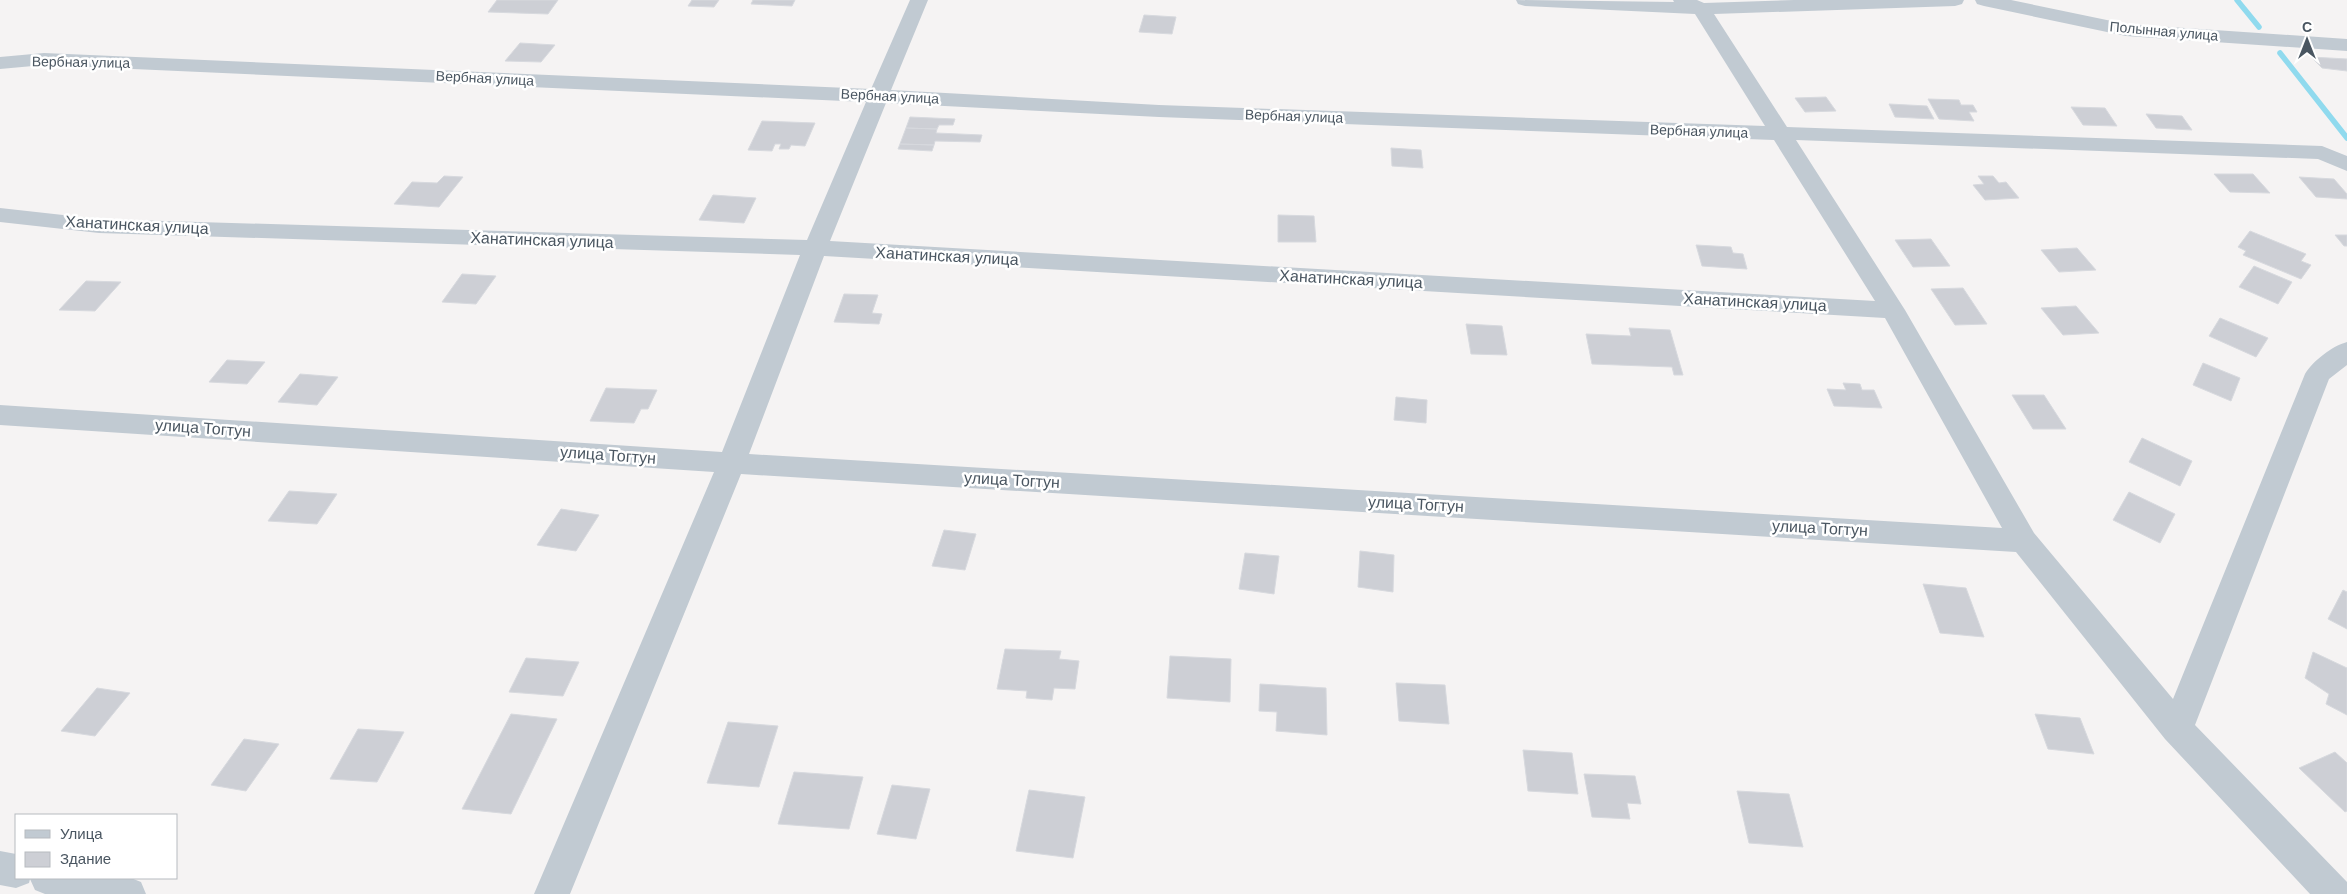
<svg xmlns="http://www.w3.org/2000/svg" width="2347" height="894" font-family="Helvetica,sans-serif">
<rect width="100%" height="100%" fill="#f5f3f3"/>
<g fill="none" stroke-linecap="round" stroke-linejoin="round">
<path stroke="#90daee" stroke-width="5.5" d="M2237 0 2259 27
M2280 53 2347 138"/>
</g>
<path fill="#cdcfd5" stroke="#d7d9de" d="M497 0H558L548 14 488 12Z
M692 0H719L714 7 688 6Z
M753 0H795L792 6 751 4Z
M1144 15 1176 17 1172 34 1139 32Z
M520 43 555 45 541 62 505 61Z
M2311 57 2347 59V71L2322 68Z
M1826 97 1836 111 1805 112 1795 98Z
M1928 99 1959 100 1961 105H1973L1977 112H1969L1974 121 1939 119Z
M1889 104 1927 106 1934 119 1895 117Z
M2071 107 2105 108 2117 126 2083 125Z
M2146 114 2182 116 2192 130 2156 128Z
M910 117 955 119 953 125H939L937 129 906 128Z
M762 121 815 123 805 146 791 145 789 149H779L781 144H775L772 151 748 150Z
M906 128 937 129 936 133 982 135 980 142 935 141 934 145 900 144Z
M900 144 934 145 932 151 898 149Z
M1391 148 1421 150 1423 168 1392 166Z
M2214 174H2253L2270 193 2230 192Z
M444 176 463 177 439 207 394 204 412 182 437 183Z
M1978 176H1993L1999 183 2006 182 2019 198 1985 200 1973 185 1984 184Z
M2299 177 2334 179 2347 194V199L2316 197Z
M713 195 756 198 744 223 699 220Z
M1278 215 1314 216 1316 242H1278Z
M2250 231 2306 254 2301 261 2311 265 2301 279 2243 255 2246 251 2238 247Z
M2335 235H2347V246H2344Z
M1931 239 1950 266 1913 267 1895 240Z
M1696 245 1731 247 1733 253 1743 254 1747 269 1702 266Z
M2077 248 2096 270 2059 272 2041 250Z
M2254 266 2292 282 2278 304 2239 287Z
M462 274 496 276 476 304 442 302Z
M86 281 121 282 95 311 59 310Z
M1963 288 1987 324 1955 325 1931 289Z
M844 294 878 295 872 313 882 314 879 324 834 322Z
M2076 306 2099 333 2063 335 2041 308Z
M2220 318 2268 338 2256 357 2209 336Z
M1466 324 1502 326 1507 355 1471 354Z
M1629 328 1670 330 1683 375H1674L1672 367 1592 364 1586 334 1631 336Z
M227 360 265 362 247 384 209 382Z
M2203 363 2240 378 2231 401 2193 385Z
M300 374 338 377 317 405 278 402Z
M1843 383 1860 384 1862 390H1874L1882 408 1834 406 1827 389 1846 390Z
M606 388 657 390 648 409H641L634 423 590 421Z
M2012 395H2044L2066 429H2033Z
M1396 397 1427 400 1426 423 1394 420Z
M2142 438 2192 461 2180 486 2129 462Z
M289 491 337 494 317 524 268 521Z
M2129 492 2175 514 2160 543 2113 520Z
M561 509 599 515 576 551 537 545Z
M944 530 976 534 965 570 932 566Z
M1360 551 1394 555 1393 592 1358 587Z
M1245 553 1279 556 1274 594 1239 589Z
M1923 584 1966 588 1984 637 1940 633Z
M2343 590 2347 592V629L2328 619Z
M1005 649 1061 651 1059 659 1079 661 1075 689 1054 688 1052 700 1026 698 1027 691 997 689Z
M2313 652 2347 668V715L2326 704 2329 694 2305 678Z
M1170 656 1231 659 1230 702 1167 698Z
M526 658 579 662 563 696 509 692Z
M1396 683 1445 685 1449 724 1399 721Z
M1260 684 1326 688 1327 735 1276 731 1277 712 1259 711Z
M97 688 130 693 95 736 61 731Z
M511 714 557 719 511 814 462 809Z
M2035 714 2080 718 2094 754 2048 749Z
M728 722 778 726 759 787 707 783Z
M358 729 404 732 377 782 330 779Z
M244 739 279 744 246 791 211 785Z
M1523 750 1572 753 1578 794 1528 791Z
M2335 752 2347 763V811L2345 812 2299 768Z
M794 772 863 777 849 829 778 824Z
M1584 774 1635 776 1641 804 1627 803 1630 819 1592 817Z
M892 785 930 789 916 839 877 834Z
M1029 790 1085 797 1073 858 1016 851Z
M1737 791 1789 794 1803 847 1749 843Z"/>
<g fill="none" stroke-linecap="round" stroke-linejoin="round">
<path fill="#c1cad2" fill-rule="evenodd" d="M910 0H928L891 90 1159 105 1765 126 1695 14 1525 6 1518 4 1516 0 1674 2 1673 0H1697L1704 3 1794 0H1964L1962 4 1955 6 1714 14 1787 127 2322 146 2347 156V171L2318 159 1796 140 1905 310 2034 533 2173 699 2305 374C2313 361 2332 346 2347 342V365L2329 379 2195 725 2347 882V894H2310L2165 739 2016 552 741 474 570 894H534L714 472 0 425V405L722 452 800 255 99 233 0 222V208L99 219 807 240 866 102 44 65 0 69V57L44 53 871 89ZM886 103 1159 117 1774 140 1875 301 830 241ZM824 256 1885 318 2002 528 749 454Z
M1975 0H2011L2126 24 2347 39V51L2126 36 1984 6 1977 4Z
M0 851 16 854V878H131L141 882 146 894H45L35 890 30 879 29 883 16 888 0 885Z"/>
</g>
<g text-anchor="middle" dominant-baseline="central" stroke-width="5" stroke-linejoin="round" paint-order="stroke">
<g font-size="14" fill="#4a5661" stroke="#fff">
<text transform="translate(2164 31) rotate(5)">Полынная улица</text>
<text transform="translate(81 62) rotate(1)">Вербная улица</text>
<text transform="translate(485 78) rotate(3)">Вербная улица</text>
<text transform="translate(890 96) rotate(3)">Вербная улица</text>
<text transform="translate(1294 116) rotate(2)">Вербная улица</text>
<text transform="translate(1699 131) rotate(2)">Вербная улица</text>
</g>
<g font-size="16" fill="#4a5661" stroke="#fff">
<text transform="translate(137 225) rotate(3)">Ханатинская улица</text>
<text transform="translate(542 240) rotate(2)">Ханатинская улица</text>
<text transform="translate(947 256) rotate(3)">Ханатинская улица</text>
<text transform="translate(1351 279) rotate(3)">Ханатинская улица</text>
<text transform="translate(1755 302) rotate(3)">Ханатинская улица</text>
<text transform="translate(203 428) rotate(4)">улица Тогтун</text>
<text transform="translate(608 455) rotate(4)">улица Тогтун</text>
<text transform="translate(1012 480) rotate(3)">улица Тогтун</text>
<text transform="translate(1416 504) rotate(3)">улица Тогтун</text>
<text transform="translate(1820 528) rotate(3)">улица Тогтун</text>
</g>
</g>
<rect x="15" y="814" width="162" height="65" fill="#ffffff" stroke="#b7bbc0"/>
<rect x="25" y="830" width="25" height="8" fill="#c1cad2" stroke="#b7bbc0"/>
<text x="60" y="839" font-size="15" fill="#4a5661">Улица</text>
<rect x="25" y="852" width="25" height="15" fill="#cdcfd5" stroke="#b7bbc0"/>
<text x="60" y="864" font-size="15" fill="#4a5661">Здание</text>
<g transform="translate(2307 40)" stroke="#ffffff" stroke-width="4" paint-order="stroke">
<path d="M0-4L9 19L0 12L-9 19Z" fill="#4a5661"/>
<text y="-8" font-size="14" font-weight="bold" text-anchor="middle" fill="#4a5661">С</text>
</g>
</svg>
